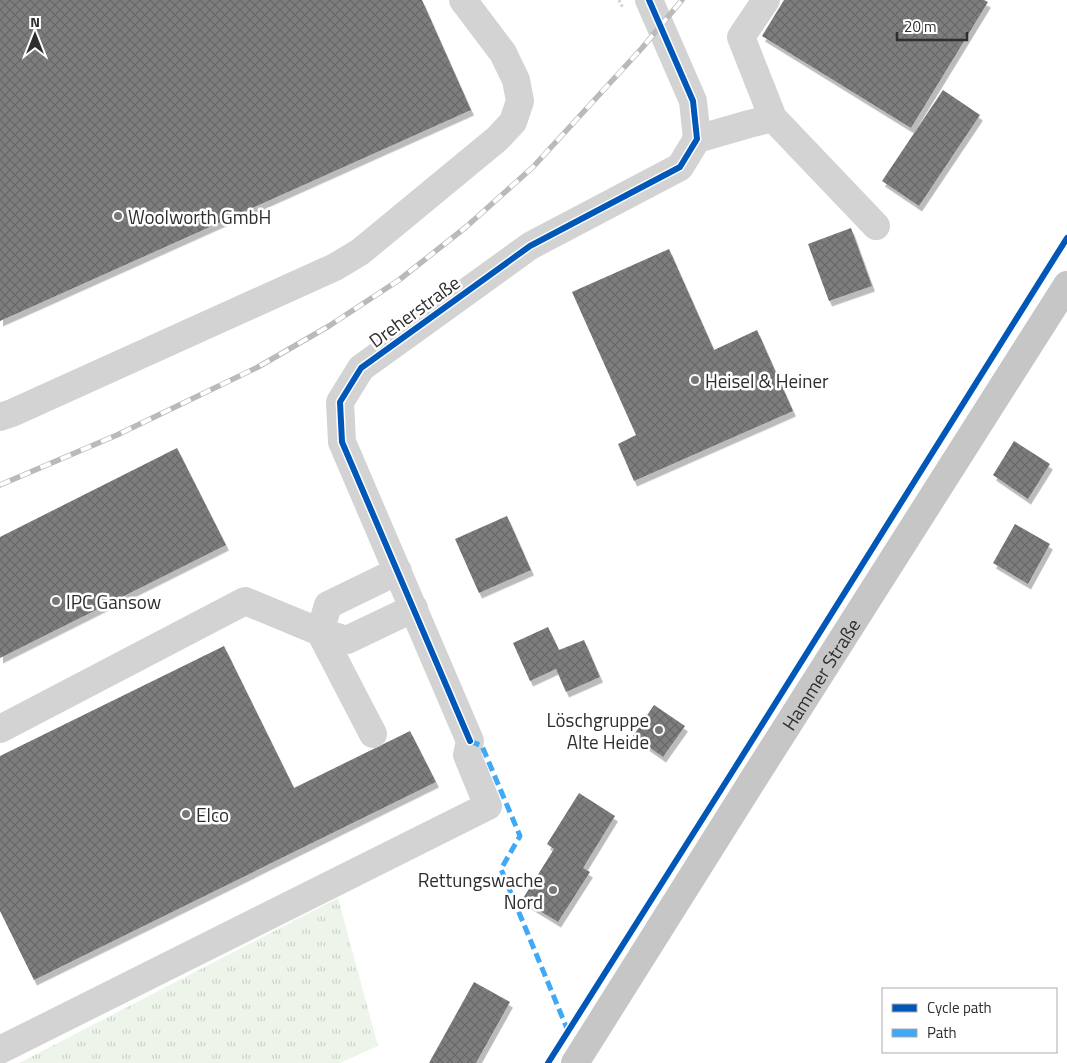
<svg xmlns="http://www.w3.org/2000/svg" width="1067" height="1063" font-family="'Titillium Web',sans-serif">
<defs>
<pattern id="grass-tufts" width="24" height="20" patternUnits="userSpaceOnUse" patternTransform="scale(1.25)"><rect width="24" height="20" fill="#edf5eb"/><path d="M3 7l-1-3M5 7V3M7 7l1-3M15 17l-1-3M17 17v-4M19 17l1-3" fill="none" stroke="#ccd2ca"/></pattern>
<pattern id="building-cross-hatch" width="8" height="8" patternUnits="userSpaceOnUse" patternTransform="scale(1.25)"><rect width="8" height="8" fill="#7e7e7e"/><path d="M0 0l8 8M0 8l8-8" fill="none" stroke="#686868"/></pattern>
<filter id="shadow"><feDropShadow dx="3" dy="5.5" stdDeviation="0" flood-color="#0004"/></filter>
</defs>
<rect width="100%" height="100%" fill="#fff"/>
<path fill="url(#grass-tufts)" d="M338 898 378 1046 340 1063H19Z"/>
<path fill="url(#building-cross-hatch)" filter="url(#shadow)" d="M0 0H422L471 110 0 321Z
M784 0H984L988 2 911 128 762 36Z
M943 90 980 115 919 206 882 181Z
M851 228 872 286 829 301 808 244Z
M669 249 714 350 757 330 793 411 634 481 618 444 636 435 572 292Z
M1014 441 1050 464 1028 499 993 475Z
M177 448 226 545 0 658V537Z
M507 516 531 570 479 593 455 539Z
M1015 524 1050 544 1028 584 993 563Z
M548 627 559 650 584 640 600 677 566 692 556 669 530 681 513 643Z
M224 646 294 788 410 731 436 782 34 980 0 911V756Z
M654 705 685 726 663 757 633 736Z
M579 793 615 816 583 868 590 872 558 922 522 900 554 849 547 844Z
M474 982 510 1002 476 1063H429Z"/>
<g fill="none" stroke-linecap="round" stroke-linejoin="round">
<path stroke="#d3d3d3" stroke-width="3" stroke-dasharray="2.5 2.5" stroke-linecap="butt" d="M619 0 623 8"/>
<path stroke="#d3d3d3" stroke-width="28" d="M766 0 741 37 773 118
M697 139 749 124 773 118 876 226
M0 417 12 413 335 267 360 252 497 139 513 122 520 101 516 80 503 53 463 0
M398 571 328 605 320 632 347 640 414 608
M0 729 245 601 320 632 373 734
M0 1050 488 806 467 755 470 741 342 442 340 402 361 368 530 246 680 167 697 139 693 101 649 0"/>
<path stroke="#c6c6c6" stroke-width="28" id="s1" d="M575 1063 756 775 1067 285"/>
<g stroke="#bababa" stroke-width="5.5">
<path id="rail" d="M0 485 117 435 258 367 329 326 399 280 466 227 533 167 642 48 682 0"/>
</g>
<use href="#rail" stroke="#fff" stroke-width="4" stroke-dasharray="11" stroke-linecap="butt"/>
<path stroke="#3fa9f5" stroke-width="5" stroke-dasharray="10 5" stroke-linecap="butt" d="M470 741 482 746 520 836 501 869 568 1031"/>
<g stroke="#fff" stroke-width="9">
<path id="cycleway" d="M470 741 342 442 340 402 361 368 530 246 680 167 697 139 693 101 649 0
M548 1063 736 766 1067 238"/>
</g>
<use href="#cycleway" stroke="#0057b8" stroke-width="6"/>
</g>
<g fill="#777" stroke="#fff" stroke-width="2">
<circle cx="118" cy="216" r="5"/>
<circle cx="695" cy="380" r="5"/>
<circle cx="56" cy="601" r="5"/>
<circle cx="659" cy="730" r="5"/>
<circle cx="186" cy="814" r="5"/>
<circle cx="553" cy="890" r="5"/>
</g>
<g text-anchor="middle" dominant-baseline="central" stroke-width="5" stroke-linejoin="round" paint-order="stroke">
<g font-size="19" fill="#2e2e2e" stroke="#fff" text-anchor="start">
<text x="128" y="216">Woolworth GmbH</text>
<text x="705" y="380">Heisel &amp; Heiner</text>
<text x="66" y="601">IPC Gansow</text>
<text x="649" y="719" text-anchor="end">Löschgruppe<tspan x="649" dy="22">Alte Heide</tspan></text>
<text x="196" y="814">Elco</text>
<text x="543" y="879" text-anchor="end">Rettungswache<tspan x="543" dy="22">Nord</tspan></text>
</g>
<g font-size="19" fill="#2e2e2e" stroke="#fff">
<text transform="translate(414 311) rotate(-36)">Dreherstraße</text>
<text stroke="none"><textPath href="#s1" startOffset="460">Hammer Straße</textPath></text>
</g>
</g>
<rect x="882" y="988" width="175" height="65" fill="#ffffff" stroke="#ababab"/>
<rect x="892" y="1004" width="25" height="8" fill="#0057b8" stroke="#ababab"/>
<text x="927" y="1013" font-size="15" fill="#2e2e2e">Cycle path</text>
<rect x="892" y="1029" width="25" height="8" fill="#3fa9f5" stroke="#ababab"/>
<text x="927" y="1038" font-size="15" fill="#2e2e2e">Path</text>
<g transform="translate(35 35)" stroke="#ffffff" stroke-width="4" paint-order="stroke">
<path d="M0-4L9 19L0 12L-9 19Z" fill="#2e2e2e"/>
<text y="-8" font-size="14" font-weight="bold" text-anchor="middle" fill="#2e2e2e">N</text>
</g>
<path d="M897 32v8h70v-8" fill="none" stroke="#2e2e2e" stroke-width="2.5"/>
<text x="904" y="32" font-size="15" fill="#2e2e2e" stroke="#ffffff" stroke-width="4" paint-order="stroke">20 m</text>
</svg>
